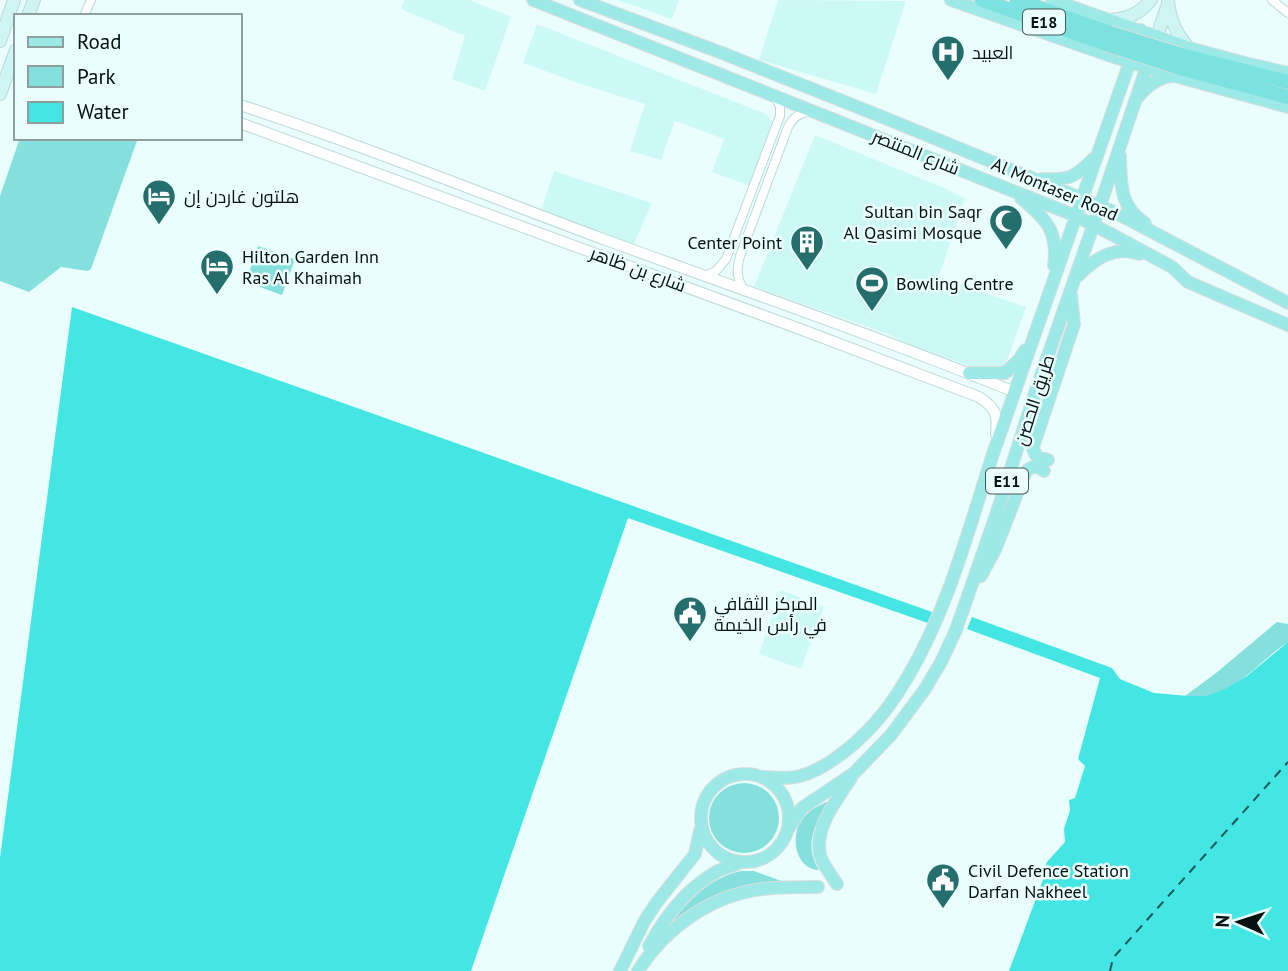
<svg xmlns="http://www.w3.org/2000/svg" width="1288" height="971" font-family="'PT Sans',Cairo,sans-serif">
<rect width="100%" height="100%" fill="#eafffd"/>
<path fill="#ccf8f6" d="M404 0H470L511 17 485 91 452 79 465 36 401 9Z
M618 0H679L672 19Z
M778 0 906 1 876 94 759 60Z
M537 24 766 114 773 122 753 187 712 172 724 139 675 121 661 160 630 151 645 104 587 86 523 63Z
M815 135 942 187 965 198 939 277 1026 307 1001 377 910 345 888 334 754 287Z
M554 171 652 203 634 244 541 210Z
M781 590 824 607 801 669 759 654Z"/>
<path fill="#85dfdc" d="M20 138H138L91 269 88 271 61 267 29 292 0 281V196Z
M258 246 295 259 282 295 246 282Z
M1277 622 1288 624V642C1262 659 1240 689 1208 696 1201 698 1192 696 1185 696L1216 673Z
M709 818a35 35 0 1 1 70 0a35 35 0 1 1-70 0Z
M829 801C815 825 803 844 819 870 796 869 790 838 801 821 807 811 819 805 829 801Z
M741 871H754L784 882 724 893 705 901 670 925C689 900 709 878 741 871Z"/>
<path fill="#44e6e3" d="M72 307 932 612 928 623 628 518 471 971H0V858Z
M972 617 1112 668 1120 679 1154 693 1189 696H1207L1227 688 1247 676 1288 642V971H1009L1047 869 1046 863 1065 842 1064 829 1070 810 1069 800 1075 798 1085 766 1078 759 1100 678 967 629Z"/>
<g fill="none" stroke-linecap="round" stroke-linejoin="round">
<path stroke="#165856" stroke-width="2" stroke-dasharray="9 7" stroke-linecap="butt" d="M1110 971 1113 958 1288 762"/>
<g stroke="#b9dad8" stroke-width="10">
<path id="minor" d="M1272 0 1288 13
M84 16 91 0
M705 276 716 271 726 259 780 116V106L775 98
M744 291C737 279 736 270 740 256L788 127C793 118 799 112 810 112"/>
</g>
<g stroke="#b9dad8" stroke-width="12">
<path id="tertiary" d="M240 105C362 145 482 194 603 239 740 289 879 337 1015 392
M240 123 800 329 979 397C996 408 998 415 996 434"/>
</g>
<g stroke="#b9dad8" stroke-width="14">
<path id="secondary" d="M1168 1C1170 20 1176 34 1189 48
M28 16 34 0
M1110 20C1127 19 1140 14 1151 0
M1157 36 1168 4
M0 41 14 0
M0 94 16 50"/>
</g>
<g stroke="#dcdede" stroke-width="14">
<path id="primary" d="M533 0 1076 216 1111 234 1172 267 1188 282 1288 325
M580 0 722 53 880 116 1100 206 1120 215 1288 303
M951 0 1108 55 1175 76 1288 107
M1052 0 1189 48 1245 63 1288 73
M1139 96C1148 85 1158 77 1173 76
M1120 156C1121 184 1119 206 1145 223
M1042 179C1068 180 1075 178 1093 159
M1021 198C1045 218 1059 231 1054 265
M1078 276C1094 259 1114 245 1139 254
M969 373H1005L1019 360 1025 350
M1048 460 1037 457 1033 449 1034 444 1074 324 1071 295
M981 576 996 548 1025 473C1030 466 1037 465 1044 471
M701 818a44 44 0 1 1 88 0a44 44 0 1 1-88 0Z
M763 777C776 778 788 779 800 776 828 769 862 739 880 717 891 705 899 691 907 678 949 608 969 527 994 451 1042 310 1093 171 1141 30
M787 831 802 808 854 773 891 735 925 689 941 662 956 630 996 515 1038 384 1100 206 1157 36
M837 884C831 875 823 865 820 855 814 827 837 800 851 778
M649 946C665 917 688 887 718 871 724 868 732 866 739 863
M620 971 644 922 657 902 695 854 700 831
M638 971C665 928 711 895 763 889 781 887 800 887 818 887"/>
</g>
<g stroke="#dcdede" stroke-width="16">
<path id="trunk" d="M982 0 1106 44
M1017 0 1110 33
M1181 55 1288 82
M1177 67 1288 97"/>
</g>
<use href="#minor" stroke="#fff" stroke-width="8"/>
<use href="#tertiary" stroke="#fff" stroke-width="10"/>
<use href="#secondary" stroke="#cef4f3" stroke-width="12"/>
<use href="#primary" stroke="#9ce9e7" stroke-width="12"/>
<use href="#trunk" stroke="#7be2df" stroke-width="14"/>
<g stroke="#dcdede" stroke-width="16" stroke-linecap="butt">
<path id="trunk-bridge" d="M1110 33 1181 55
M1106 44 1177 67"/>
</g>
<use href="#trunk-bridge" stroke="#7be2df" stroke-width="14"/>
</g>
<defs>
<g id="hospital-pin" transform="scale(1.75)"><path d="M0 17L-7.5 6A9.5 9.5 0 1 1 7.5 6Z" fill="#246f6d" stroke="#eafffd"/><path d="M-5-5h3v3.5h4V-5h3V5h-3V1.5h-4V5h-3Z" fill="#fff"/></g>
<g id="hotel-pin" transform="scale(1.75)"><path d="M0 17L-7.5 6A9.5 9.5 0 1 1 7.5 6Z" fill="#246f6d" stroke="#eafffd"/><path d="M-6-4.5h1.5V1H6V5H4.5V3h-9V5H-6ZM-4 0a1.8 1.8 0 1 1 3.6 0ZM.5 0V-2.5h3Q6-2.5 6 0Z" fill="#fff"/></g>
<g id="mosque-pin" transform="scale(1.75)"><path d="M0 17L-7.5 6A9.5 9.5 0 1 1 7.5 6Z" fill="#246f6d" stroke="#eafffd"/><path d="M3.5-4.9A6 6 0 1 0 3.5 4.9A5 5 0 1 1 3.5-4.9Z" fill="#fff"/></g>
<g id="building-pin" transform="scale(1.75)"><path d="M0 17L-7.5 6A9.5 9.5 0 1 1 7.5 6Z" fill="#246f6d" stroke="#eafffd"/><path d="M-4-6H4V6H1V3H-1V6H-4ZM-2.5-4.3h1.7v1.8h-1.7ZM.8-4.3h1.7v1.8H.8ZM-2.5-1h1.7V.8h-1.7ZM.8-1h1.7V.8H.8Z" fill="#fff"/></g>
<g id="stadium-pin" transform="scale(1.75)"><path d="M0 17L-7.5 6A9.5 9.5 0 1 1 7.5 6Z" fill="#246f6d" stroke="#eafffd"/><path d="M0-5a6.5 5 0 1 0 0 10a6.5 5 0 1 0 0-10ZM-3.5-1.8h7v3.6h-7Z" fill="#fff"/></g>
<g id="civic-pin" transform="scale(1.75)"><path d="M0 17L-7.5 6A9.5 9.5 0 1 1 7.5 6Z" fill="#246f6d" stroke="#eafffd"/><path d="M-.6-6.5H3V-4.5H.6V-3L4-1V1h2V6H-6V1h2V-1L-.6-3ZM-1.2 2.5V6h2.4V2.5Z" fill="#fff"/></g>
</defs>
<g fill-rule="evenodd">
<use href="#hospital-pin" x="948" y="52"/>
<use href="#hotel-pin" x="159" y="196"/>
<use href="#mosque-pin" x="1006" y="221"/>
<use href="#building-pin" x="807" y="242"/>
<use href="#hotel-pin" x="217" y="266"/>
<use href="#stadium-pin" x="872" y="283"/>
<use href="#civic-pin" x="690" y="613"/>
<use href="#civic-pin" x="943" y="880"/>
</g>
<g text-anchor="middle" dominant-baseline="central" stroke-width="5" stroke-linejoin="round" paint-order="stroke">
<g fill="#eafffd" stroke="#4a5857" stroke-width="2">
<rect x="1023" y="9.5" width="42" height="25" rx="5"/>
<rect x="986" y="468.5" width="42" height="25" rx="5"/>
</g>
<g font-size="16" font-weight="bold" fill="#051110">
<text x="1044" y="22">E18</text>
<text x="1007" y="481">E11</text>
</g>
<g font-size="18" fill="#051110" stroke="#eafffd" text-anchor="start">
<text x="972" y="52">العبيد</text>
<text x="184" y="196">هلتون غاردن إن</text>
<text x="982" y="211" text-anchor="end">Sultan bin Saqr<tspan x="982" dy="21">Al Qasimi Mosque</tspan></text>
<text x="782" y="242" text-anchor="end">Center Point</text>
<text x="242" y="256">Hilton Garden Inn<tspan x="242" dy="21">Ras Al Khaimah</tspan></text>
<text x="896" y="283">Bowling Centre</text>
<text x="714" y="603">المركز الثقافي<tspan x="714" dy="21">في رأس الخيمة</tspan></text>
<text x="968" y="870">Civil Defence Station<tspan x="968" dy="21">Darfan Nakheel</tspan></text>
</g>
<g font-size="18" fill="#051110" stroke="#eafffd">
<text transform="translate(916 152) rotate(22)">شارع المنتصر</text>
<text transform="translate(1055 189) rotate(23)">Al Montaser Road</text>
<text transform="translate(638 269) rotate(20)">شارع بن ظاهر</text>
<text transform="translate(1034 400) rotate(-72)">طريق الحصن</text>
</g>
</g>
<rect x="14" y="14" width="228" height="126" fill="#eafffd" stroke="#8ea09e" stroke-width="2"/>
<rect x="28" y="37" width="35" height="10" fill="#9ce9e7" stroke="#8ea09e" stroke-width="2"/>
<text x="77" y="49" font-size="21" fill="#051110">Road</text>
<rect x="28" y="66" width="35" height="21" fill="#85dfdc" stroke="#8ea09e" stroke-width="2"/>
<text x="77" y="84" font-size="21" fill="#051110">Park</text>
<rect x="28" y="102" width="35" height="21" fill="#44e6e3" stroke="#8ea09e" stroke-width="2"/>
<text x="77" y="119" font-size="21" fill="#051110">Water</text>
<g transform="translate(1239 922) rotate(273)" stroke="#eafffd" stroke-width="5" paint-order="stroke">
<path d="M0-5L12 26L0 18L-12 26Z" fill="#051110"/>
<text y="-10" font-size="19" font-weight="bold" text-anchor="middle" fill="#051110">N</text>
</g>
</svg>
